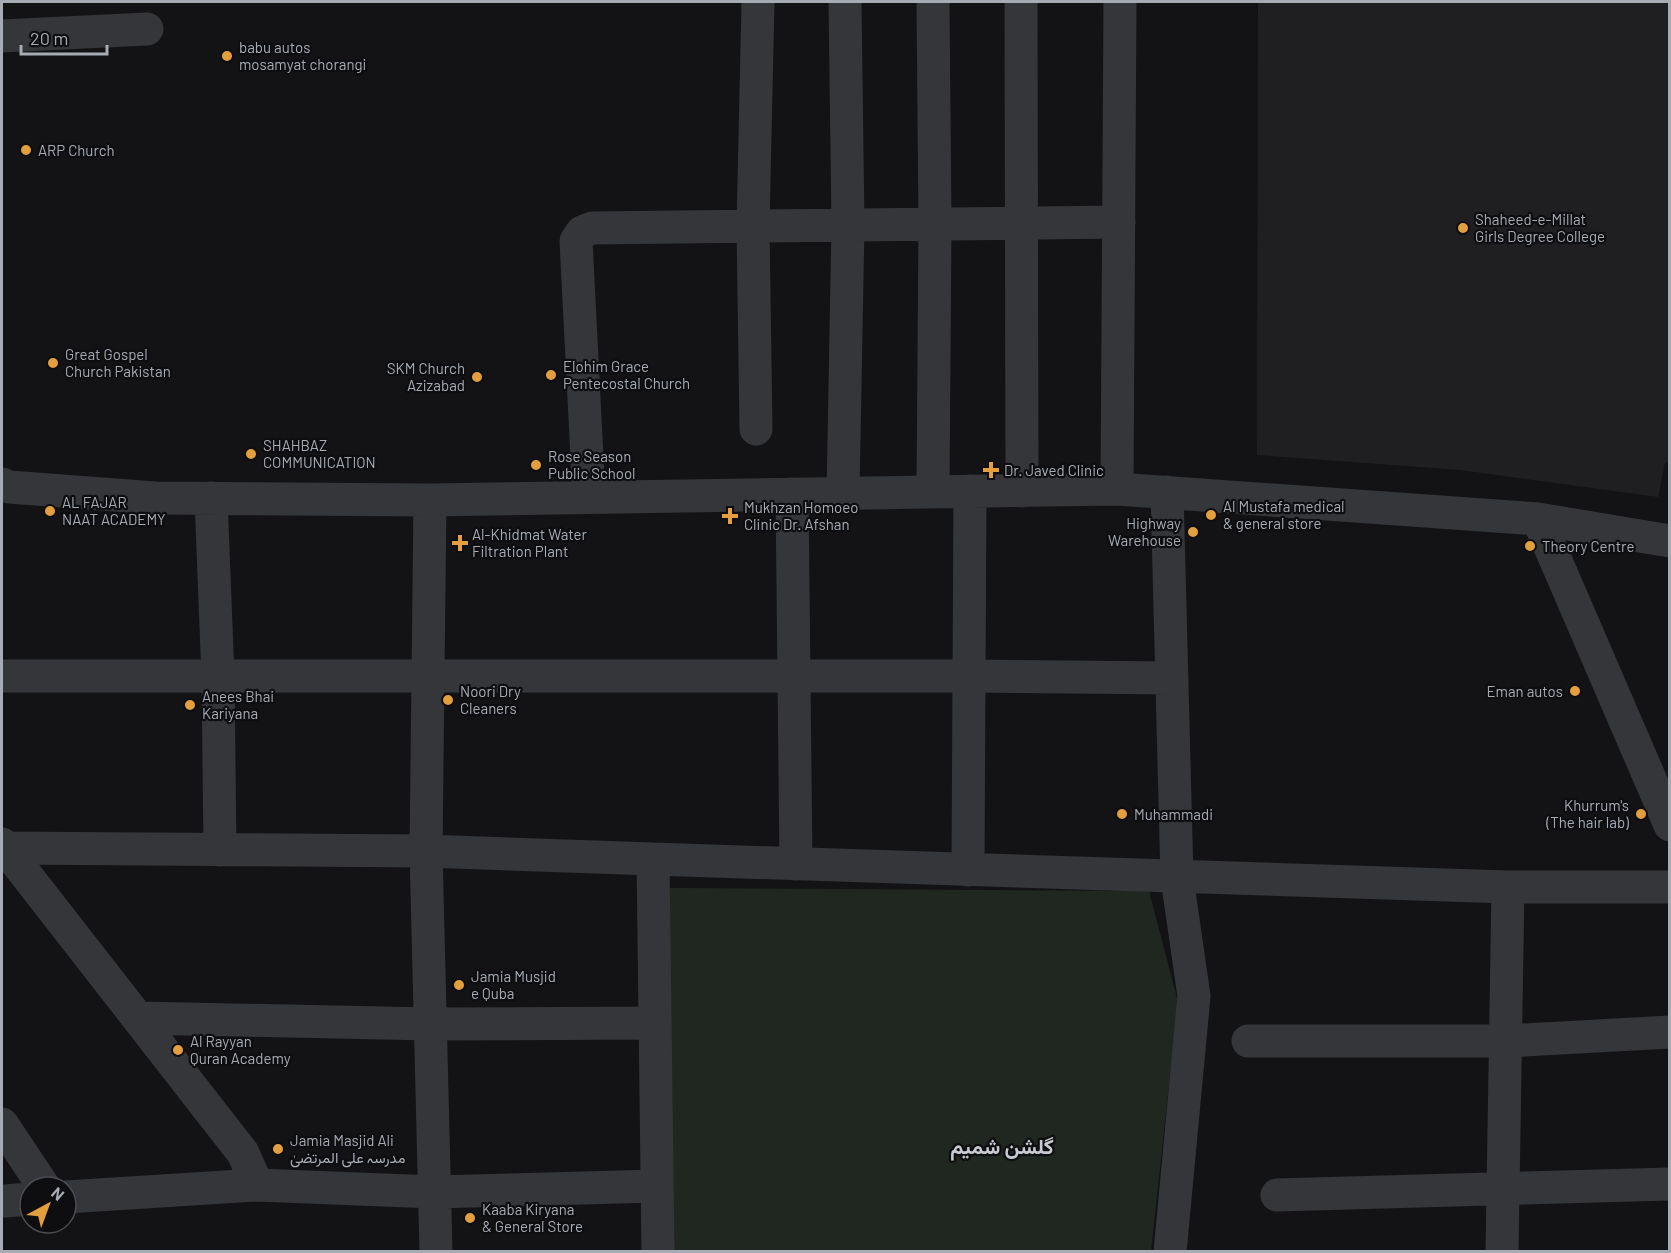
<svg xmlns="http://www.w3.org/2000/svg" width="1671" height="1253" font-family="Barlow,Vazirmatn,sans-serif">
<rect width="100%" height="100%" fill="#131315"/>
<path fill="#1f1f22" d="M1258 2H1669L1670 462 1665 463 1658 497 1460 470 1257 455Z"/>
<path fill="#202720" d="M670 888 1149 891 1178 1002 1151 1251 664 1252Z"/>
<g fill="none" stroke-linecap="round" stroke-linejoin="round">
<path stroke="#353639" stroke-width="33" d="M1021 2 1022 491
M2 36 147 29
M756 429 753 226 758 2
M2 484 9 487 155 498 430 500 1117 489 1538 519 1670 541
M1117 489 1120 2
M933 492 935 224 933 2
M1167 492 1177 878 1194 996 1170 1252
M843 493 848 225 845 2
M792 494 796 864
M589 497 576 241 582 232 592 228 1119 222
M211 498 218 677 220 850
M430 500 426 851 436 1252
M1538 519 1670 825
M2 676H969L1172 678
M2 844 243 1153 257 1185
M4 848 426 851 653 859
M968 870 970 491
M139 1018 430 1024 655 1023
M1248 1041H1505L1670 1032
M2 1124 44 1187
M1277 1195 1670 1184
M66 1197 257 1185 434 1192 657 1186
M5 1201 30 1199
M658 1252 653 859 1508 887H1670
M1502 1252 1508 887"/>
</g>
<g fill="#e39f3d" stroke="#0e0e10" stroke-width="2">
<circle cx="227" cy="56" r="6"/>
<circle cx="26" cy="150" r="6"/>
<circle cx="1463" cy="228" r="6"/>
<circle cx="53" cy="363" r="6"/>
<circle cx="551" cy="375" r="6"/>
<circle cx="477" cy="377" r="6"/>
<circle cx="251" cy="454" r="6"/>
<circle cx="536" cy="465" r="6"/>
<path d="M988 461h6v6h6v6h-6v6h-6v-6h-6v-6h6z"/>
<circle cx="50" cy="511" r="6"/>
<circle cx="1211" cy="515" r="6"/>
<path d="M727 507h6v6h6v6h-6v6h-6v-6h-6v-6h6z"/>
<circle cx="1193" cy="532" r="6"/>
<path d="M457 534h6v6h6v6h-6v6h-6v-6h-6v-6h6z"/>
<circle cx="1530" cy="546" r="6"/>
<circle cx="1575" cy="691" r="6"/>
<circle cx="448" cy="700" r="6"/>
<circle cx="190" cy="705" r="6"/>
<circle cx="1122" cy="814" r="6"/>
<circle cx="1641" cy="814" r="6"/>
<circle cx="459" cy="985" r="6"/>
<circle cx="178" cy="1050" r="6"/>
<circle cx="278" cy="1149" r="6"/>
<circle cx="470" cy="1218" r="6"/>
</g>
<g text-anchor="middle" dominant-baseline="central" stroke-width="4.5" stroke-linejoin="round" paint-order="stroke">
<g font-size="15" fill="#a6abb4" stroke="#0e0e10" text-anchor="start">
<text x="239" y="47">babu autos<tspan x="239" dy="17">mosamyat chorangi</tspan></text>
<text x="38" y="150">ARP Church</text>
<text x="1475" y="219">Shaheed-e-Millat<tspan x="1475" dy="17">Girls Degree College</tspan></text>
<text x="65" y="354">Great Gospel<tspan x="65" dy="17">Church Pakistan</tspan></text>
<text x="563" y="366">Elohim Grace<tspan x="563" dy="17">Pentecostal Church</tspan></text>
<text x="465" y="368" text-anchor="end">SKM Church<tspan x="465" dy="17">Azizabad</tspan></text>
<text x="263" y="445">SHAHBAZ<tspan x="263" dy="17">COMMUNICATION</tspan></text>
<text x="548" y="456">Rose Season<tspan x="548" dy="17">Public School</tspan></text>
<text x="1004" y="470">Dr. Javed Clinic</text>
<text x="62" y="502">AL FAJAR<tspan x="62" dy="17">NAAT ACADEMY</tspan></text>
<text x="1223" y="506">Al Mustafa medical<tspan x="1223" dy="17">&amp; general store</tspan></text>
<text x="744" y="507">Mukhzan Homoeo<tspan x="744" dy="17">Clinic Dr. Afshan</tspan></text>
<text x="1181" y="523" text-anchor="end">Highway<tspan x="1181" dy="17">Warehouse</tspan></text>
<text x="472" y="534">Al-Khidmat Water<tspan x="472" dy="17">Filtration Plant</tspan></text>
<text x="1542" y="546">Theory Centre</text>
<text x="460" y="691">Noori Dry<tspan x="460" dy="17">Cleaners</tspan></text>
<text x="1563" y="691" text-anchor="end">Eman autos</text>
<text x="202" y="696">Anees Bhai<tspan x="202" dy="17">Kariyana</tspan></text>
<text x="1629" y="805" text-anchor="end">Khurrum's<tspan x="1629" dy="17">(The hair lab)</tspan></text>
<text x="1134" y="814">Muhammadi</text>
<text x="471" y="976">Jamia Musjid<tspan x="471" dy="17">e Quba</tspan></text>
<text x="190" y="1041">Al Rayyan<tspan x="190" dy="17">Quran Academy</tspan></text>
<text x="290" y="1140">Jamia Masjid Ali<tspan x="290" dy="17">مدرسہ علی المرتضیٰ</tspan></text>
<text x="482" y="1209">Kaaba Kiryana<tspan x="482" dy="17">&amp; General Store</tspan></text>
</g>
<g font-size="21" font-weight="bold" fill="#c7cad0" stroke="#0e0e10">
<text x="1002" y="1145">گلشن شمیم</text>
</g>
</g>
<rect width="1671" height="1253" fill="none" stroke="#a6abb4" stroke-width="6"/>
<g transform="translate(48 1205) rotate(41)"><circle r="28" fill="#0e0e10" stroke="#4b4d52" stroke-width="1.5"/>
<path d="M0-4.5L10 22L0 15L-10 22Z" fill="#e39f3d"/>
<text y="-9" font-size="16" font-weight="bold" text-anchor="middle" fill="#a6abb4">N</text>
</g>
<path d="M21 45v9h86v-9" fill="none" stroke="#a6abb4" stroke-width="3"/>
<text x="30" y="45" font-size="18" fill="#a6abb4" stroke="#0e0e10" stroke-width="4.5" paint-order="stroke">20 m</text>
</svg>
